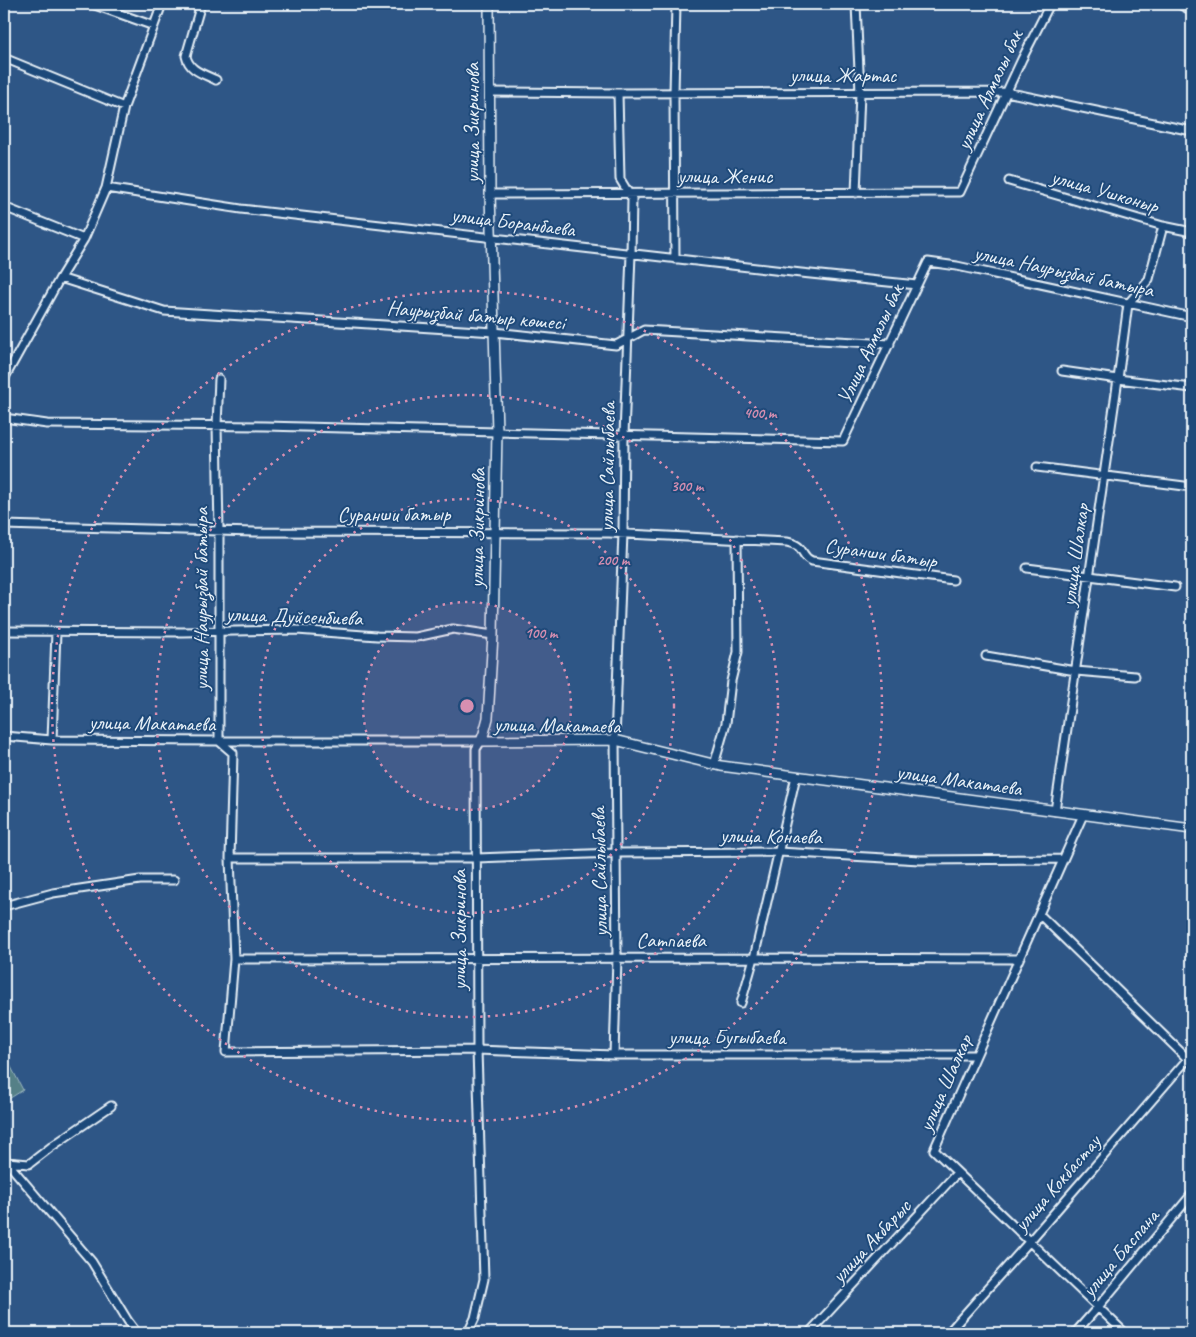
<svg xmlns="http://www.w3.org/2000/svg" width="1196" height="1337" font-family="Caveat,sans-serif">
<rect width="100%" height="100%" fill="#2e5686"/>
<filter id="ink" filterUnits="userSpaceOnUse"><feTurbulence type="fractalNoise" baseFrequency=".02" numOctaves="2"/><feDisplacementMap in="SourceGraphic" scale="10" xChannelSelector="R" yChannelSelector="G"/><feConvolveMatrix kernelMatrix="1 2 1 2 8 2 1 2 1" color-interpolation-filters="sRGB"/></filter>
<g filter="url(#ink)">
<path fill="#558087" stroke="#9eb8c0" d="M10 1065 23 1090 4 1102V1069Z"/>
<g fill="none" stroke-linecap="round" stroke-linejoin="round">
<g stroke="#e8f1f8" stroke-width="11">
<path id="minor" d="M92 4 154 26
M201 4 186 56C189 71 204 74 216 80
M1179 4 1192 11
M4 58 124 107
M490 92 618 93 1006 92 1192 131
M1009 181 1163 226 1192 232
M106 188 241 209 801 273 917 285
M856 193 860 93 856 4
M490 194 960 192 1022 59 1050 4
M4 207 84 239
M675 259 674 93 676 4
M60 278 164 311 494 332 616 345 644 330 890 344
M1062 371 1118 379 1192 388
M4 379 60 278 84 239 106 188 124 107 162 4
M219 379 217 425 219 531V741L233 753 230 858 234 959 226 1052 477 1050 614 1055H976
M4 418 47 424 265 426 843 441 928 262 957 266 1192 317
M1037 467 1192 487
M4 525 254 532 609 533 787 542C807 546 799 556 812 561L953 580
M1027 568 1175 587
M4 631 182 632 297 630 377 636 416 637 453 629 493 635
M986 656 1076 671 1135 676
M4 736 52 740 219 741H481L476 749 477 1050 484 1279 475 1318 468 1333
M52 740 56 632
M714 765 726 723 731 681 738 652 737 539
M1055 811 1118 379 1128 304 1149 279 1163 226
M1083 815 934 1150 1125 1333
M230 858H477L616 853 779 852 920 860 1063 859
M4 906 53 893 140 880H174
M1039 914 1192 1063
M234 959 754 958 1019 959
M741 1003 754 958 796 776
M614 1055 617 958 615 740 623 533 624 435 631 254 632 199 620 179 618 93
M4 1156 7 1162 92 1262 128 1321 137 1333
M7 1162 29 1164 51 1147 111 1106
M809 1333 957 1173
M948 1333 1029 1242 1192 1054
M1075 1333 1098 1307 1192 1194"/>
</g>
<g stroke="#e8f1f8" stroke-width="12">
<path id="tertiary" d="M489 4 490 194 497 431 493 635 488 718 484 733 481 741 615 740 721 766 1192 829"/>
</g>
<use href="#minor" stroke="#1f4a7a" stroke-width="7"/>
<use href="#tertiary" stroke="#1f4a7a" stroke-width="9"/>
</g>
</g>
<circle cx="467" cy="706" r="104" fill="#d78fb1" fill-opacity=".12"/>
<g fill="none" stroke="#d78fb1" stroke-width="2.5" stroke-dasharray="2.5 5">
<circle cx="467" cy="706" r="104"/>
<circle cx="467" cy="706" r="207"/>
<circle cx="467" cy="706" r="311"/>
<circle cx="467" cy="706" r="415"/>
</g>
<g text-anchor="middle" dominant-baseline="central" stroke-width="4" stroke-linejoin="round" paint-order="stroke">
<g font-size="21" fill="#e8f1f8" stroke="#1f4a7a">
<text x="843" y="75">улица Жартас</text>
<text transform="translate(989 90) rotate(-65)">улица Алмалы бак</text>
<text transform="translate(472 123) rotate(-90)">улица Зикринова</text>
<text x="725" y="176">улица Женис</text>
<text transform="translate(1105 191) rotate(16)">улица Ушконыр</text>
<text transform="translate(513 222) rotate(7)">улица Боранбаева</text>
<text transform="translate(1064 271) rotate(12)">улица Наурызбай батыра</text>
<text transform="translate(476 315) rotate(5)">Наурызбай батыр көшесі</text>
<text transform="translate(870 344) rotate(-65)">Улица Алмалы бак</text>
<text transform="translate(607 467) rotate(-89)">улица Сайлыбаева</text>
<text x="394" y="514">Суранши батыр</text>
<text transform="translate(477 528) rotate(-89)">улица Зикринова</text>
<text transform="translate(881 553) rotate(8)">Суранши батыр</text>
<text transform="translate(1075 555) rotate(-82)">улица Шалкар</text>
<text transform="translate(201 599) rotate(-90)">улица Наурызбай батыра</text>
<text transform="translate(294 616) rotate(2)">улица Дуйсенбиева</text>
<text transform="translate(152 723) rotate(1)">улица Макатаева</text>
<text transform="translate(557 725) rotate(1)">улица Макатаева</text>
<text transform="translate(959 780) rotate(8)">улица Макатаева</text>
<text transform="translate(771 836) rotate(1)">улица Конаева</text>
<text transform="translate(599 872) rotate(-91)">улица Сайлыбаева</text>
<text transform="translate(459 930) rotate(-90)">улица Зикринова</text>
<text x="671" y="940">Сатпаева</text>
<text x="727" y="1037">улица Бугыбаева</text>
<text transform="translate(945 1083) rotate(-66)">улица Шалкар</text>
<text transform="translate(1057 1183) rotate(-49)">улица Кокбастау</text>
<text transform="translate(871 1241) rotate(-47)">улица Акбарыс</text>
<text transform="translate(1120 1253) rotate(-50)">улица Баспана</text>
</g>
</g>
<circle cx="467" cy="706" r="8" fill="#d78fb1" stroke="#1f4a7a" stroke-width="2.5"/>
<g font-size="15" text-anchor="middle" font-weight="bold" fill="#d78fb1" stroke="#1f4a7a" stroke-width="4" stroke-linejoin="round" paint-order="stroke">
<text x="760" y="418">400 m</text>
<text x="687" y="491">300 m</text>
<text x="613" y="565">200 m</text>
<text x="541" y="638">100 m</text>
</g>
<rect width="1196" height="1337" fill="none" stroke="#1f4a7a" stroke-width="20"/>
<rect x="10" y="10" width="1176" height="1317" fill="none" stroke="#e8f1f8" stroke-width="2" filter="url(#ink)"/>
</svg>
